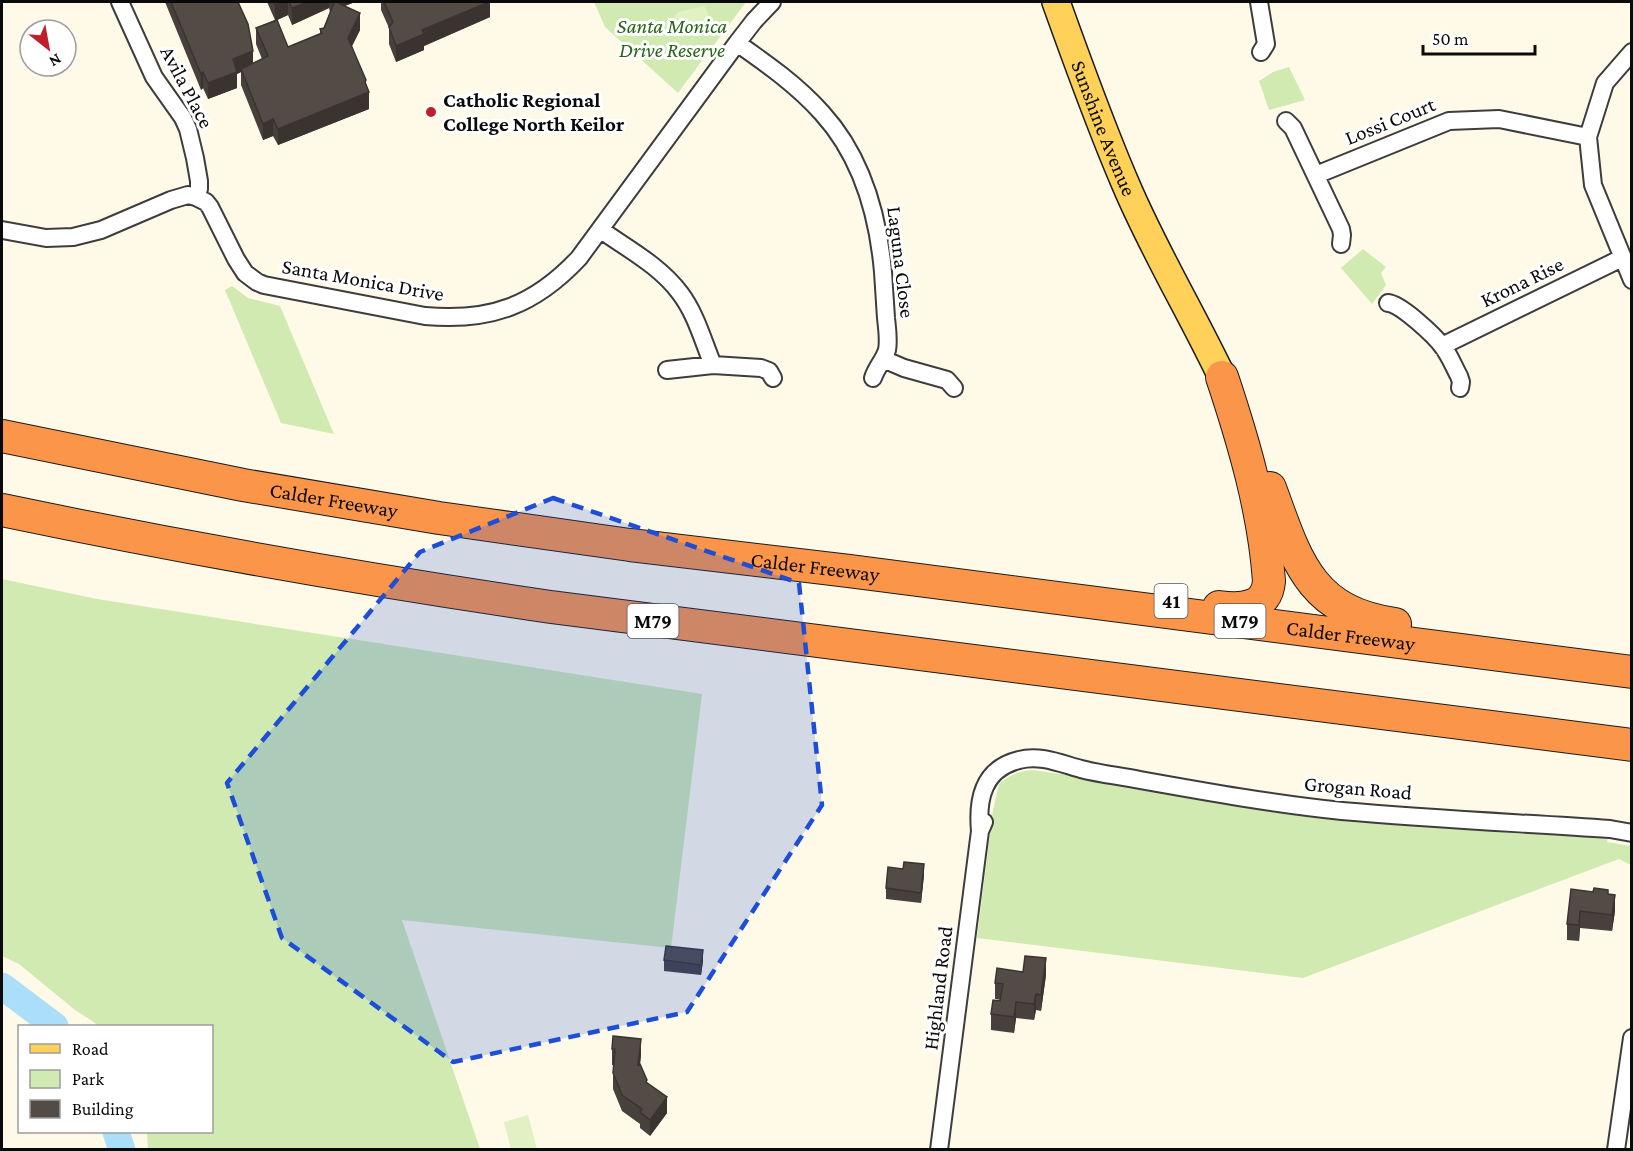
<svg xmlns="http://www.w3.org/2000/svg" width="1633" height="1151" font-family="'Crimson Pro',serif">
<rect width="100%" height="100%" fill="#fffae8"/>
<path fill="#d0eab1" d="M594 2H746L678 93 605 27Z
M1289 67 1305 100 1269 110 1259 81 1273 72Z
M1363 249 1386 267 1381 273 1386 285 1372 304 1341 268Z
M232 286 248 298 280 306 334 434 281 423 225 290Z
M2 579 97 599 702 694 671 948 402 920 480 1149H148L147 1132H212V1026H98L94 1022 75 1010 19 964 2 956Z
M1033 770C1127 783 1219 804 1312 816 1410 828 1509 832 1608 838L1607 842 1631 846V865L1619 859 1303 978 977 938 993 810 999 784C1010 775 1019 771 1033 770Z"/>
<path fill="#e2f1c3" d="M704 6C719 26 698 43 679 30L674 18 678 12Z
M528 1115 537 1149H511L504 1122Z"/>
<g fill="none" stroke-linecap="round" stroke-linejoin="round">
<path stroke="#aadef9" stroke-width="27" d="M2 986 55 1026
M116 1132 122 1150"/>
<g stroke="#3d3d3d" stroke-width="20">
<path id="street" d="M120 2 154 77 183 118 188 129 195 158 199 181V189L196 197
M1259 2 1266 44 1261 52
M737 43C767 64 797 85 822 113 862 157 878 214 883 272 884 287 885 303 886 318 887 328 889 340 887 350 884 360 876 368 873 378
M1632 52 1605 83 1588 137 1593 185 1632 280
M1286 121 1293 128 1341 229 1342 235 1341 244
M1316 175 1449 121 1499 119 1588 137
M2 230 46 238 73 237 101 230 171 200 188 195 196 197 206 202 210 207 236 259 245 273 257 282 264 285 425 316C491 322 535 305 579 258L737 43 754 21 772 2
M601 230C628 249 660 266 680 293 696 314 703 341 713 365
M1388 303C1401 304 1435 336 1443 347 1450 356 1454 367 1459 376L1461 382 1460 388
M1442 346 1622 258
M883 359 904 368 947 380 954 388
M667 370 713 365 761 368 769 371 773 378
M980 831C977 799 983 769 1019 760 1040 754 1062 764 1081 769 1100 774 1120 776 1140 780 1207 792 1274 804 1342 811 1431 819 1521 823 1610 829L1632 833
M939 1150 980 831 984 822
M1616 1150 1632 1038"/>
</g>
<g stroke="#1b1b1b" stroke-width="30">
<g id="primary">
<path id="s1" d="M1056 2C1078 63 1100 125 1126 185 1154 251 1191 312 1222 377"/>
</g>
</g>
<g stroke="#1b1b1b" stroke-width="34">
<g id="highway">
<path id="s2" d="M2 436 243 485 439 518 630 545 849 571 1632 672"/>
<path d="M1270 488C1296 559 1309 612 1395 624"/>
<path d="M2 510C184 548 367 580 551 607L1632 745"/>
<path d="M1219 607C1241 610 1267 609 1269 581 1264 511 1244 443 1222 377"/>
</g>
</g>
<use href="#street" stroke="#fff" stroke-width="16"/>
<use href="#primary" stroke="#ffd158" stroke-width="27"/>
<use href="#highway" stroke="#fb954a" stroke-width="32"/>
</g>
<path fill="#47403c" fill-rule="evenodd" d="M165 2H238L253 63 262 59 256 44V28L275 20 267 2H355L344 6 360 30 352 46 366 84 369 109 278 145 273 136 263 140 241 85V72L237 74V88L208 99 203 88 201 90ZM329 8 330 12 324 28 320 29V34L288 47 277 20 288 15 292 25Z
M381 2H490V17L424 46V50L396 62 389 44V28L381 10Z
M903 869 924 875 921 903 886 899V888Z
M1571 889 1608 894 1615 911 1612 931 1580 928 1579 941 1567 940V924Z
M664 960 703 961 701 975 664 971Z
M1046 975 1041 1011 1036 1010 1034 1020 1016 1018 1014 1033 991 1030V1014L1001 1000 995 999V983Z
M612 1049 641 1055 640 1064 647 1083 667 1113 650 1136 640 1128V1124L622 1111 613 1089V1065H612Z"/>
<path fill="#3a3431" d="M282 2H288V15L275 21V5Z
M308 2H329V8L292 25V8Z
M335 2H355L335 10Z
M490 2V17L424 46V50L396 62V46L422 30Z
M360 13V30L348 54V38Z
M253 51V67L241 69V72L237 74V88L208 99V83L233 59Z
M203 72V88L201 90V74Z
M366 80V94L369 92V109L278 145V129Z
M273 119V136L263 140V124Z
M924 864V875L921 903V893Z
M1615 895V911L1612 931V915Z
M1580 911V928L1579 941V925Z
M703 950V961L701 975V965Z
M1046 958V975L1041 1011V995Z
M1036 994V1010L1034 1020V1004Z
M1016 1002V1018L1014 1033V1017Z
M641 1039V1055L638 1081V1065Z
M667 1097V1113L650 1136V1120Z"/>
<path fill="#534b46" stroke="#3a3431" stroke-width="1.5" d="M171 2H238L248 24 253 51 233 59 237 72 208 83 203 72 201 74Z
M274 2H282L275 5Z
M289 2H308L292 8Z
M333 2H338L340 4 360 13 348 38 366 80 365 82 369 92 278 129 273 119 263 124 241 69 268 56 256 28 277 20 288 47 322 33 320 29 324 28 334 3Z
M384 2H489L422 30 424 34 396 46 389 27 393 22Z
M904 862 924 864 921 893 886 888 888 867 903 869Z
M1594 888 1608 890V894L1615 895 1612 915 1580 911 1579 925 1567 924 1571 889 1593 892Z
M666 946 703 950 701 965 664 960Z
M1025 956 1046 958 1041 995 1036 994 1034 1004 1016 1002 1014 1017 991 1014 993 1000 1000 1001 1003 984 995 983 997 968 1023 972Z
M613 1036 641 1039 638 1065 640 1064 647 1080 646 1082 667 1097 650 1120 640 1112 642 1109 622 1095 613 1073 615 1049H612Z"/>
<path fill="#1d4ed8" fill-opacity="0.2" stroke="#1d4ed8" stroke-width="4.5" stroke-dasharray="12 8" stroke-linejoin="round" d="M553 498 799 583 822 805 687 1012 453 1062 282 938 227 783 420 552Z"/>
<circle fill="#bf1e2a" stroke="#fff" stroke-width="2" cx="431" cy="112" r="6"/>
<g text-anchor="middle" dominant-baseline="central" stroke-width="6" stroke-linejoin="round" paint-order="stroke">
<g fill="#fff" stroke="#545454" stroke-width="1.5">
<rect x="1154.5" y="584" width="33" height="34" rx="4.5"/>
<rect x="627.5" y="604" width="51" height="34" rx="4.5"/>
<rect x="1214.5" y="604" width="51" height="34" rx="4.5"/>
</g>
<g font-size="20" font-weight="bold" fill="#0a0a0a">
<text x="1171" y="601">41</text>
<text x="653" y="621">M79</text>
<text x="1240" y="621">M79</text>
</g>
<g font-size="21" font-style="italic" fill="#2b6419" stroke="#fff">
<text x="672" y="26">Santa Monica<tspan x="672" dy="24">Drive Reserve</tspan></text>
</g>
<g font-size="21" fill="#0a0a0a" stroke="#fff">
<text transform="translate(187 87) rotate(62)">Avila Place</text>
<text transform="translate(1390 121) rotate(-22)">Lossi Court</text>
<text stroke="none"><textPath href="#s1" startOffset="135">Sunshine Avenue</textPath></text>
<text transform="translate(901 262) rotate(83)">Laguna Close</text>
<text transform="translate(363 280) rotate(10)">Santa Monica Drive</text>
<text transform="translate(1522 282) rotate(-26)">Krona Rise</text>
<text stroke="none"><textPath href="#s2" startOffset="338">Calder Freeway</textPath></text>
<text stroke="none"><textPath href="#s2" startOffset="824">Calder Freeway</textPath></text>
<text stroke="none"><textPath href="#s2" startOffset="1364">Calder Freeway</textPath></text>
<text transform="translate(1358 788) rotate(5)">Grogan Road</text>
<text transform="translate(938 988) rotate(-83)">Highland Road</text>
</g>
<g font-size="21" font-weight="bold" fill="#0a0a0a" stroke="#fff" text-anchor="start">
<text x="443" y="100">Catholic Regional<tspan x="443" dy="24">College North Keilor</tspan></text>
</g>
</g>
<rect width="1633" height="1151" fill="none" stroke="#0a0a0a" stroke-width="6"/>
<rect x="18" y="1025" width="195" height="108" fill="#ffffff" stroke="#9d9d9d" stroke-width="1.5"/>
<rect x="30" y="1044" width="30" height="9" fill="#ffd158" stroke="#9d9d9d" stroke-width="1.5"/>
<text x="72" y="1055" font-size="18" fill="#0a0a0a">Road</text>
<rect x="30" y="1070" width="30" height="18" fill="#d0eab1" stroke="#9d9d9d" stroke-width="1.5"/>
<text x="72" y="1085" font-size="18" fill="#0a0a0a">Park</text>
<rect x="30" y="1100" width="30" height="18" fill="#534b46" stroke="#9d9d9d" stroke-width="1.5"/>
<text x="72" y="1115" font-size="18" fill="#0a0a0a">Building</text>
<g transform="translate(48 48) rotate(149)"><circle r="28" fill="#ffffff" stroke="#9d9d9d" stroke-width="1.5"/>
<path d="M0-4.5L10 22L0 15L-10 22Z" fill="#bf1e2a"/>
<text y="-9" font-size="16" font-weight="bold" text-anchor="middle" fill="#0a0a0a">N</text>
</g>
<path d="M1423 45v9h112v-9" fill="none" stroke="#0a0a0a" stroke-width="3"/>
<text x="1432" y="45" font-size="18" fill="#0a0a0a" stroke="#ffffff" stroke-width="4.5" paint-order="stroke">50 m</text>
</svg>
